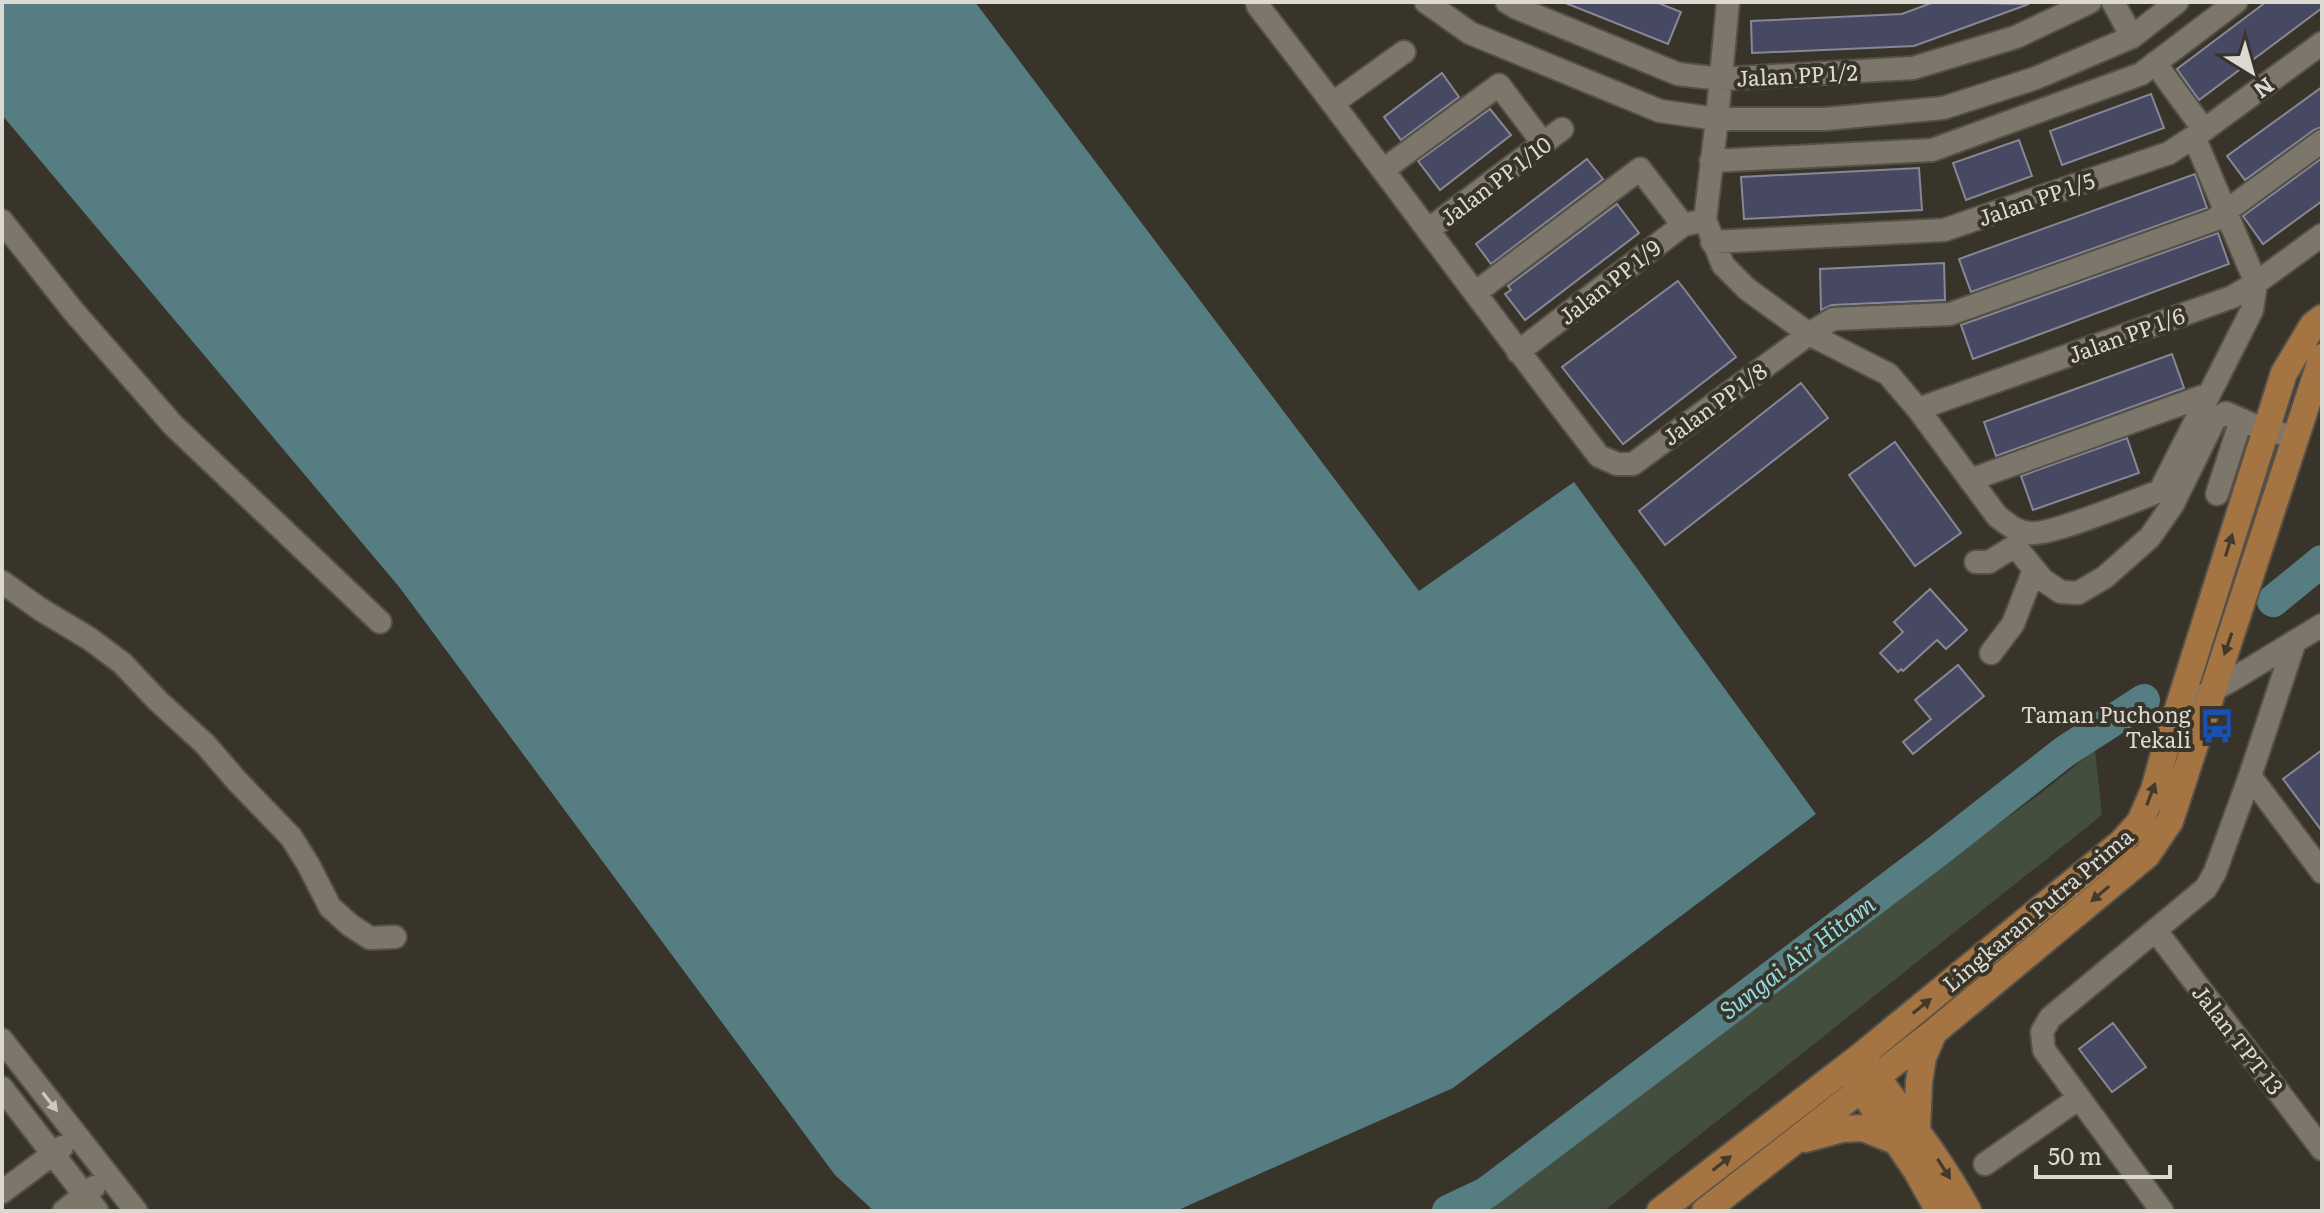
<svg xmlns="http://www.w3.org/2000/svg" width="2324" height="1213" font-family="Literata,serif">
<rect width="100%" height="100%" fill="#393429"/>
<path fill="#434e3e" d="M2095 750 2102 815 1604 1211H1483L1769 990 2040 794Z"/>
<path fill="#567e82" d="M2 2H975L1419 591 1574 482 1816 814 1453 1088 1176 1211H874L835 1175 400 588 2 115Z"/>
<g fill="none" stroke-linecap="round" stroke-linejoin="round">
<path stroke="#567e82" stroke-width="32" d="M2273 601 2322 561
M1448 1211 1486 1193 1935 853 2064 752 2144 700"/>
</g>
<path fill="#474862" stroke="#878895" stroke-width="2" d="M1563 2H1656L1681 12 1668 44Z
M1934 2 2029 4 1914 46 1752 53 1751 21 1902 14Z
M2266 2H2322V8L2199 100 2177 69Z
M1442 73 1459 97 1401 140 1384 117Z
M2322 87V127L2314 130 2245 180 2227 156Z
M2151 94 2164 128 2062 165 2050 131Z
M1490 109 1511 135 1440 190 1418 161Z
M2019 140 2032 176 1966 200 1953 163Z
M2322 158V201L2263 244 2243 216Z
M1587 159 1603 179 1491 264 1476 244Z
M1919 168 1922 210 1744 219 1741 177Z
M2195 174 2207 208 1971 292 1959 259Z
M1617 204 1639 233 1525 320 1505 294 1511 290 1508 286Z
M2218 233 2229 264 1973 359 1961 325Z
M1944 263 1945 300 1832 305 1821 310 1820 269Z
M1678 281 1736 357 1623 444 1562 367Z
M2172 354 2184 388 1996 456 1984 422Z
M1801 383 1828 418 1665 545 1639 511Z
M2127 438 2139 473 2033 510 2021 476Z
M1895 442 1961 533 1915 566 1849 475Z
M1930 589 1967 630 1946 649 1937 640 1903 671 1901 669 1898 672 1880 653 1903 632 1894 622Z
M1958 665 1984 696 1913 754 1903 742 1931 719 1915 700Z
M2322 750V831L2283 779Z
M2113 1023 2146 1067 2112 1092 2079 1049Z"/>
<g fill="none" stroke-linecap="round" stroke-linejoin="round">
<g stroke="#555148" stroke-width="26">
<path id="minor" d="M1257 2 1258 6C1374 155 1484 308 1599 456L1617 464H1633L1809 334 1833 319 1950 314 2214 220 2322 141
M1426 2 1470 33 1660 111 1717 119H1825L1943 108 2036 78 2132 37 2177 2
M1507 2 1517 8 1678 74 1721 79 1913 68 2016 37 2090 2
M1728 2 1717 119 1705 220 1723 265 1747 289 1809 334 1888 374 1918 409 1997 516C2006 523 2016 532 2029 533 2051 536 2135 500 2160 491L2252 310 2256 283 2194 137
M2113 2 2132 37
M2155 63 2204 130
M1333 103 1404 52
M1711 161 1932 150 2141 74 2236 2
M1383 170 1499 85 1543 143
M2 221 74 312 173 425 380 622
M1428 230 1562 129
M1712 242 1944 230 2169 153 2204 130 2322 43
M1475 293 1640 169 1683 225
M1518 352 1683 225 1696 222
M1918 409 2232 297 2256 283 2322 235
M1970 480 2209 394
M2217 494 2241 420
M1976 562H1989L2015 546 2043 580 2061 592 2078 593 2105 577 2150 537 2173 504 2215 419 2226 413 2265 430 2296 437
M2 582 40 609 90 639 122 663 158 701 205 744 237 781 291 837 308 864 330 907 350 925 370 938 395 937
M1991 653 2013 624 2034 570
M2178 709 2230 681 2322 625
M2250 776 2322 872
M2156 931 2322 1149
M2 1040 136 1211
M2 1088 97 1211
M1985 1164 2079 1098
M2 1192 62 1147
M64 1211 94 1187
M2162 1211 2044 1050 2042 1032 2050 1018 2206 888 2215 872 2250 776 2294 644"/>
</g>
<g stroke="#555148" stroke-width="30">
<path id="major" d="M1868 1065C1904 1115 1939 1157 1968 1211
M1852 1076 1916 1170 1939 1211
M1917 1129 1919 1082 1923 1057 1934 1032
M1805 1139 1842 1129 1863 1128 1898 1142
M1660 1211 1862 1055 2122 842 2140 822 2154 790 2165 750 2284 373 2313 325 2322 318
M1705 1211 1934 1032 2147 855 2170 821 2322 357"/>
</g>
<use href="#minor" stroke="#7d776b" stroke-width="22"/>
<use href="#major" stroke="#a47442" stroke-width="26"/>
</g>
<defs><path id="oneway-solid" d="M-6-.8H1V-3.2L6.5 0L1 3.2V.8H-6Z" transform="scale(2)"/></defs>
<g fill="#443a2c">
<use href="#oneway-solid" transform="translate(2229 545) rotate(-73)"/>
<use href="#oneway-solid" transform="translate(2228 644) rotate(109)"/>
<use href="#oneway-solid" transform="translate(2151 794) rotate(-69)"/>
<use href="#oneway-solid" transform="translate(2100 894) rotate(140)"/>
<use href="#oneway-solid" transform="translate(1922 1006) rotate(-39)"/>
<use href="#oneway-solid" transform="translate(1722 1163) rotate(-38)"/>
<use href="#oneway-solid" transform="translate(1944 1169) rotate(57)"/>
</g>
<use fill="#cecac3" href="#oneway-solid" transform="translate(50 1102) rotate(52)"/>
<defs>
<g id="bus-bare" transform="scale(2.76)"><path d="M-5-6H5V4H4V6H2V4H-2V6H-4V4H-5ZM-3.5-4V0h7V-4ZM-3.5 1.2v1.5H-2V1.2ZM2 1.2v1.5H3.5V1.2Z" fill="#1a4fb4" stroke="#393429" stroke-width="2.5" paint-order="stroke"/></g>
</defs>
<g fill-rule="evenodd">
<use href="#bus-bare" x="2217" y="726"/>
</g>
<g text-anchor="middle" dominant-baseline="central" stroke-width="8" stroke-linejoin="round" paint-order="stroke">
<g font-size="22" fill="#dcd9d2" stroke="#393429">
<text transform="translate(1797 74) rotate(-3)">Jalan PP 1/2</text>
<text transform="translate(1495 180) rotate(-37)">Jalan PP 1/10</text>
<text transform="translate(2036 198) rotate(-19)">Jalan PP 1/5</text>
<text transform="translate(1609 281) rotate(-38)">Jalan PP 1/9</text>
<text transform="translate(2126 334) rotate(-20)">Jalan PP 1/6</text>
<text transform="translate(1714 403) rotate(-36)">Jalan PP 1/8</text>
<text transform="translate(2037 909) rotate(-40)">Lingkaran Putra Prima</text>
<text transform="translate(2239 1039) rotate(52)">Jalan TPT 13</text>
</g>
<g font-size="22" fill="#dcd9d2" stroke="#393429" text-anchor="end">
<text x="2191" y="713">Taman Puchong<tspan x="2191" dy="25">Tekali</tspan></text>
</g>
<g font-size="24" font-style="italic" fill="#8fd9e1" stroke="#393429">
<text transform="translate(1796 956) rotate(-37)">Sungai Air Hitam</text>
</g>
</g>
<rect width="2324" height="1213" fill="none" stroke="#dcd9d2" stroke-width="8"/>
<g transform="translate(2252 72) rotate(143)" stroke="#393429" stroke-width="6" paint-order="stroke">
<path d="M0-6L14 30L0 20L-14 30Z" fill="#dcd9d2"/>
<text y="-12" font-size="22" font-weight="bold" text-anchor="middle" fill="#dcd9d2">N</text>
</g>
<path d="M2036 1165v12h134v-12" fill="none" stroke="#dcd9d2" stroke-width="4"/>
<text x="2048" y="1165" font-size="24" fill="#dcd9d2" stroke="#393429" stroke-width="6" paint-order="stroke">50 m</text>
</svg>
